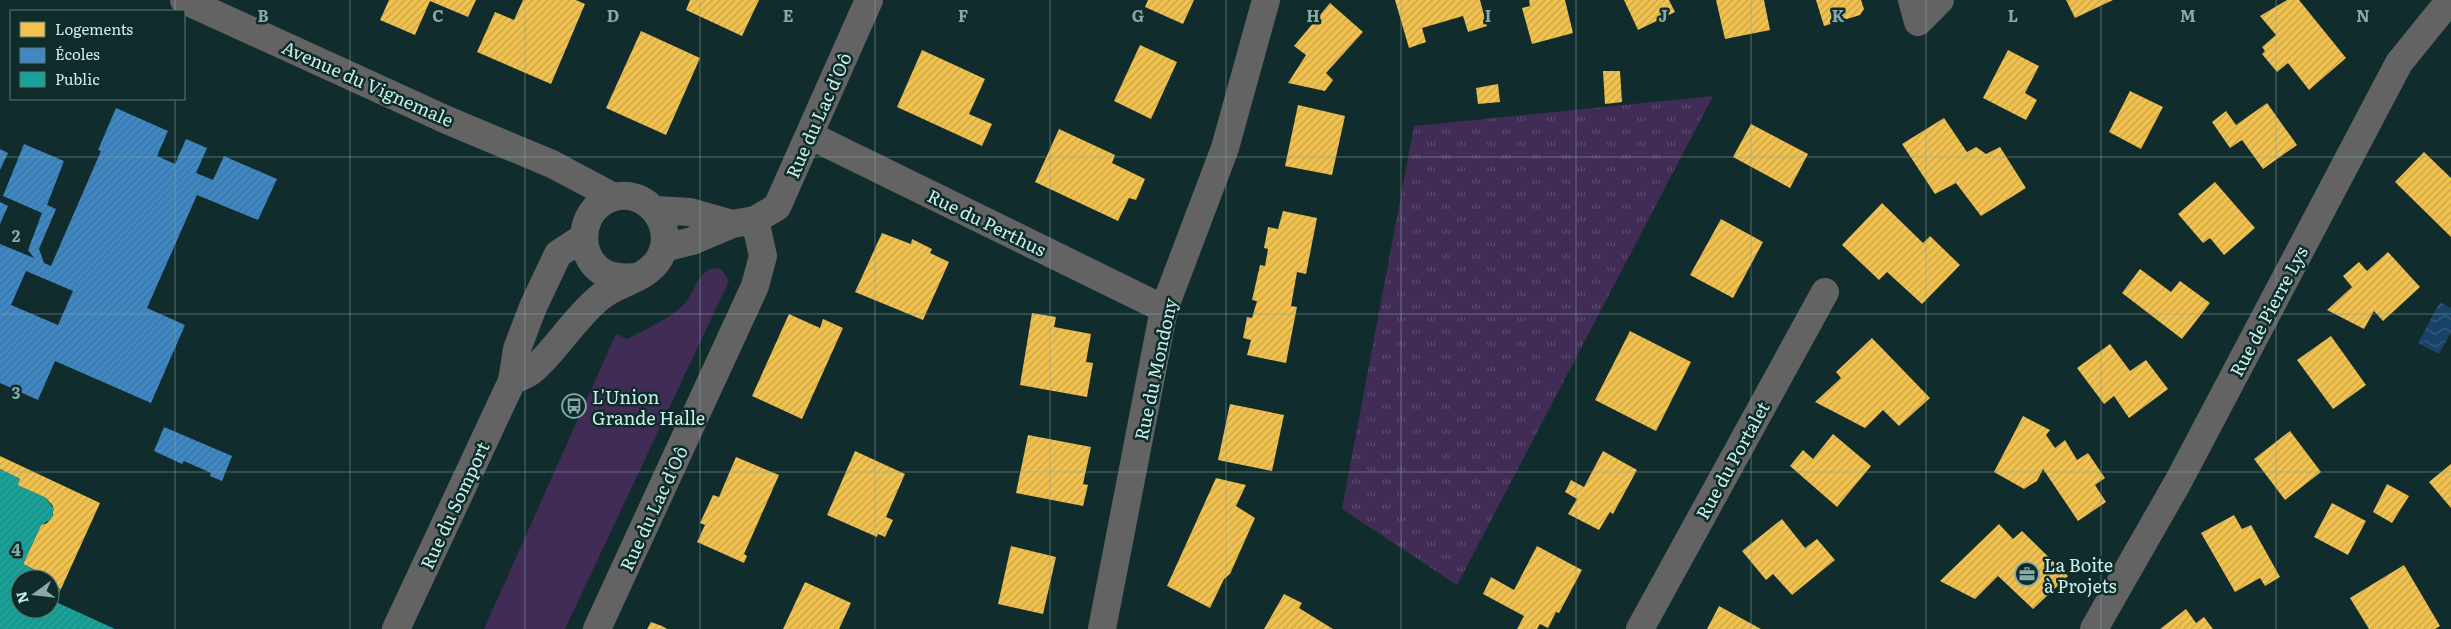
<svg xmlns="http://www.w3.org/2000/svg" width="2451" height="629" font-family="Literata,serif">
<defs>
<pattern id="park-tufts" width="24" height="20" patternUnits="userSpaceOnUse" patternTransform="scale(1.25)"><rect width="24" height="20" fill="#412c56"/><path d="M3 7l-1-3M5 7V3M7 7l1-3M15 17l-1-3M17 17v-4M19 17l1-3" fill="none" stroke="#5b4b6e"/></pattern>
<pattern id="water-waves" width="16" height="10" patternUnits="userSpaceOnUse" patternTransform="scale(1.25)"><rect width="16" height="10" fill="#184268"/><path d="M0 5q4-4 8 0t8 0" fill="none" stroke="#385e7e"/></pattern>
<pattern id="homes-hatch" width="6" height="6" patternUnits="userSpaceOnUse" patternTransform="scale(1.25)"><rect width="6" height="6" fill="#f2c14e"/><path d="M-1 1l2-2M0 6l6-6M5 7l2-2" fill="none" stroke="#c4a34c"/></pattern>
<pattern id="schools-hatch" width="6" height="6" patternUnits="userSpaceOnUse" patternTransform="scale(1.25)"><rect width="6" height="6" fill="#3f88c5"/><path d="M-1 1l2-2M0 6l6-6M5 7l2-2" fill="none" stroke="#3e7299"/></pattern>
<pattern id="public-hatch" width="6" height="6" patternUnits="userSpaceOnUse" patternTransform="scale(1.25)"><rect width="6" height="6" fill="#17a398"/><path d="M-1 1l2-2M0 6l6-6M5 7l2-2" fill="none" stroke="#228880"/></pattern>
</defs>
<rect width="100%" height="100%" fill="#112c2c"/>
<path fill="#412c56" d="M716 268 722 270 729 281 565 629H484L616 334 627 339C646 329 668 320 684 304 696 291 697 270 716 268Z"/>
<path fill="url(#park-tufts)" d="M1713 96 1457 585 1342 509 1414 126Z"/>
<path fill="url(#water-waves)" d="M2440 302 2451 308V333L2439 354 2418 343Z"/>
<path fill="url(#homes-hatch)" d="M389 0H476L468 17 430 1 415 35 380 20Z
M523 0H576L585 4 551 84 477 52 495 12 514 20Z
M690 0H759L742 36 686 10Z
M1148 0H1194L1183 24 1145 7Z
M1395 0H1480L1487 26 1468 32 1463 16 1422 28 1426 42 1409 48Z
M1529 0H1565L1573 33 1532 44 1522 8 1530 6Z
M1624 0H1669L1675 12 1638 30Z
M1716 0H1764L1770 30 1725 39Z
M1816 0H1861L1864 9 1860 15 1824 26Z
M2066 0H2113L2075 18Z
M2287 0H2299L2346 58 2309 90 2288 63 2277 72 2262 54 2265 51 2262 47 2276 35 2260 16Z
M1330 3 1363 32 1326 73 1333 80 1325 91 1288 83 1306 55 1294 46Z
M641 31 700 58 666 135 606 108Z
M1140 45 1177 62 1151 119 1114 101Z
M922 50 985 79 969 114 992 124 982 146 897 107Z
M2008 50 2039 66 2025 93 2037 100 2026 120 1983 98Z
M1603 71H1620L1622 102 1605 104Z
M1498 84 1500 102 1478 104 1476 88Z
M2130 91 2163 107 2141 149 2109 132Z
M2267 103 2297 145 2263 169 2242 140 2230 148 2212 122 2226 111 2236 125Z
M1298 105 1345 116 1332 175 1285 166Z
M1944 118 1967 152 1976 147 1986 154 2000 147 2026 188 1981 216 1956 183 1935 194 1902 144Z
M1751 124 1808 154 1790 188 1733 157Z
M1059 129 1115 155 1112 163 1145 179 1136 200 1129 198 1118 221 1035 182Z
M2424 152 2451 178V237L2395 182Z
M2215 182 2255 228 2224 255 2210 238 2203 243 2178 214Z
M1882 203 1923 243 1930 236 1960 265 1922 304 1887 272 1879 280 1842 245Z
M1283 211 1317 218 1306 274 1297 272 1291 306 1297 307 1286 363 1247 355 1251 340 1243 338 1247 317 1252 318 1257 301 1252 300 1260 265 1265 266 1268 249 1264 248 1268 227 1278 229Z
M1721 219 1763 242 1733 298 1690 275Z
M882 233 911 244 912 239 932 249 930 253 949 262 923 320 855 292Z
M2388 252 2420 287 2383 321 2374 311 2364 329 2327 310 2352 287 2343 276 2359 262 2367 271Z
M2140 269 2171 292 2180 281 2210 303 2182 339 2122 293Z
M1032 313 1056 317 1054 327 1091 334 1086 362 1093 363 1087 397 1020 385Z
M789 314 820 328 823 319 843 328 802 419 752 396Z
M1630 331 1691 362 1656 431 1595 400Z
M2331 336 2366 385 2333 409 2297 360Z
M1872 338 1930 398 1899 426 1883 410 1865 428 1815 402 1841 378 1836 372Z
M2110 344 2130 371 2146 360 2168 389 2129 418 2114 396 2104 404 2077 368Z
M1230 404 1284 415 1272 471 1218 460Z
M2023 416 2050 430 2046 435 2055 448 2065 440 2077 460 2088 453 2105 478 2095 485 2106 502 2078 521 2043 469 2037 481 2024 489 1994 472Z
M2290 431 2321 472 2285 500 2254 459Z
M1833 434 1871 466 1837 507 1790 466 1803 450 1813 459Z
M1028 435 1091 447 1083 484 1088 485 1083 506 1016 493Z
M855 451 905 474 886 517 893 520 885 537 878 534 877 537 827 515Z
M1603 451 1637 470 1613 514 1610 512 1599 530 1568 514 1577 499 1565 492 1571 480 1584 487Z
M0 456 100 503 61 589 50 584V579L36 578 39 572 23 564 41 525 47 523 53 515V506L46 498 17 485 20 479 0 469Z
M736 457 779 475 744 554 747 556 744 563 697 542 705 525 700 523 713 495 719 497Z
M2451 464V508L2429 482Z
M1216 478 1246 485 1236 506 1255 518 1230 574 1224 579 1210 608 1167 586Z
M2387 484 2409 496 2392 523 2373 512Z
M2332 503 2366 521 2348 555 2314 537Z
M2234 515 2242 529 2251 525 2280 577 2265 586 2260 578 2235 592 2201 533Z
M1782 519 1805 548 1817 539 1835 560 1792 595 1773 574 1766 580 1742 551Z
M1999 524 2013 539 2022 531 2068 576 2033 609 1998 576 1975 599 1940 581Z
M1011 546 1056 557 1043 614 998 604Z
M1537 546 1582 570 1559 613 1556 612 1548 628 1540 624 1537 629H1517L1524 616 1483 594 1491 577 1514 590Z
M2404 565 2440 626 2435 629H2369L2350 598Z
M805 582 851 603 839 629H783Z
M1284 594 1302 603 1299 608 1333 629H1264Z
M1719 606 1761 629H1707Z
M2186 609 2196 623 2204 617 2213 629H2160Z
M651 622 662 626 667 629H647Z"/>
<path fill="url(#schools-hatch)" fill-rule="evenodd" d="M116 108 168 131 157 156 175 164 186 139 207 148 196 173 213 180 224 156 277 179 258 220 197 195 147 308 185 325 151 403 55 361 38 400 0 383V244L34 258 28 250 42 213 3 196 24 144 64 161 47 205 56 209 39 249 44 263 51 266 101 151 98 150ZM26 271 73 291 58 325 11 305Z
M0 149 8 153 0 170Z
M0 202 8 206 0 224Z
M164 427 232 456 222 481 210 476 211 473 184 461 182 464 154 451Z"/>
<path fill="url(#public-hatch)" d="M0 469 20 479 17 485 46 498 54 509 51 519 41 525 23 564 39 572 36 578 39 579H20V609H50V584L61 589 56 602 115 629H0Z"/>
<g fill="none" stroke-linecap="round" stroke-linejoin="round">
<path stroke="#636364" stroke-width="28" d="M184 0 449 121 552 164 614 197
M1912 0 1918 22 1940 0
M809 135 1164 309
M655 210 690 212 732 224
M664 248 692 241 732 224 755 220 777 207 869 0
M512 381C520 377 530 374 535 368 558 347 574 319 599 298 616 283 646 280 659 259 680 224 640 179 603 202 577 218 578 260 606 274 616 278 626 278 636 277
M396 629 512 381 517 349 533 307 558 254 584 237
M597 629 755 286 763 256 755 220
M1102 629 1164 309 1225 148 1266 0
M1640 629 1825 292
M2094 629 2178 482 2399 63 2450 0"/>
</g>
<path fill="none" stroke="#87aba9" stroke-width="1" stroke-opacity="0.55" d="M175 0V11M350 0V629M525 0V629M700 0V629M875 0V629M1050 0V629M1226 0V629M1401 0V629M1576 0V629M1751 0V629M1926 0V629M2101 0V629M2276 0V629M175 99V629M0 157H2451M0 314H2451M0 472H2451"/>
<defs>
<g id="bus-ring" transform="scale(1.25)"><circle r="9.5" fill="#102c2a" stroke="#87aba9" stroke-width="1.5"/><path d="M-5-6H5V4H4V6H2V4H-2V6H-4V4H-5ZM-3.5-4V0h7V-4ZM-3.5 1.2v1.5H-2V1.2ZM2 1.2v1.5H3.5V1.2Z" fill="#87aba9"/></g>
<g id="office-ring" transform="scale(1.25)"><circle r="9.5" fill="#102c2a" stroke="#87aba9" stroke-width="1.5"/><path d="M-6-3h4V-5.5h4V-3h4V5H-6ZM-1-4.5V-3h2v-1.5ZM-6 0V1H6V0Z" fill="#87aba9"/></g>
</defs>
<g fill-rule="evenodd">
<use href="#bus-ring" x="574" y="406"/>
<use href="#office-ring" x="2027" y="574"/>
</g>
<g text-anchor="middle" dominant-baseline="central" stroke-width="5" stroke-linejoin="round" paint-order="stroke">
<g font-size="18" fill="#c7f0ec" stroke="#102c2a">
<text transform="translate(368 83) rotate(24)">Avenue du Vignemale</text>
<text transform="translate(818 115) rotate(-66)">Rue du Lac d'Oô</text>
<text transform="translate(987 222) rotate(26)">Rue du Perthus</text>
<text transform="translate(2268 311) rotate(-62)">Rue de Pierre Lys</text>
<text transform="translate(1155 369) rotate(-78)">Rue du Mondony</text>
<text transform="translate(1732 460) rotate(-61)">Rue du Portalet</text>
<text transform="translate(454 505) rotate(-65)">Rue du Somport</text>
<text transform="translate(653 508) rotate(-65)">Rue du Lac d'Oô</text>
</g>
<g font-size="18" fill="#c7f0ec" stroke="#102c2a" text-anchor="start">
<text x="592" y="396">L'Union<tspan x="592" dy="21">Grande Halle</tspan></text>
<text x="2044" y="564">La Boite<tspan x="2044" dy="21">à Projets</tspan></text>
</g>
</g>
<g font-size="16" text-anchor="middle" font-weight="bold" fill="#87aba9" stroke="#102c2a" stroke-width="5" stroke-linejoin="round" paint-order="stroke">
<text x="263" y="22">B</text>
<text x="438" y="22">C</text>
<text x="613" y="22">D</text>
<text x="788" y="22">E</text>
<text x="963" y="22">F</text>
<text x="1138" y="22">G</text>
<text x="1313" y="22">H</text>
<text x="1488" y="22">I</text>
<text x="1663" y="22">J</text>
<text x="1838" y="22">K</text>
<text x="2013" y="22">L</text>
<text x="2188" y="22">M</text>
<text x="2363" y="22">N</text>
<text x="16" y="242">2</text>
<text x="16" y="399">3</text>
<text x="16" y="556">4</text>
</g>
<rect x="10" y="10" width="175" height="90" fill="#102c2a" stroke="#597a78"/>
<rect x="20" y="22" width="25" height="15" fill="#f2c14e" stroke="#597a78"/>
<text x="55" y="35" font-size="15" fill="#c7f0ec">Logements</text>
<rect x="20" y="48" width="25" height="15" fill="#3f88c5" stroke="#597a78"/>
<text x="55" y="60" font-size="15" fill="#c7f0ec">Écoles</text>
<rect x="20" y="72" width="25" height="15" fill="#17a398" stroke="#597a78"/>
<text x="55" y="85" font-size="15" fill="#c7f0ec">Public</text>
<g transform="translate(35 594) rotate(255)"><circle r="24" fill="#102c2a" stroke="#597a78"/>
<path d="M0-4L9 19L0 12L-9 19Z" fill="#87aba9"/>
<text y="-8" font-size="14" font-weight="bold" text-anchor="middle" fill="#c7f0ec">N</text>
</g>
</svg>
